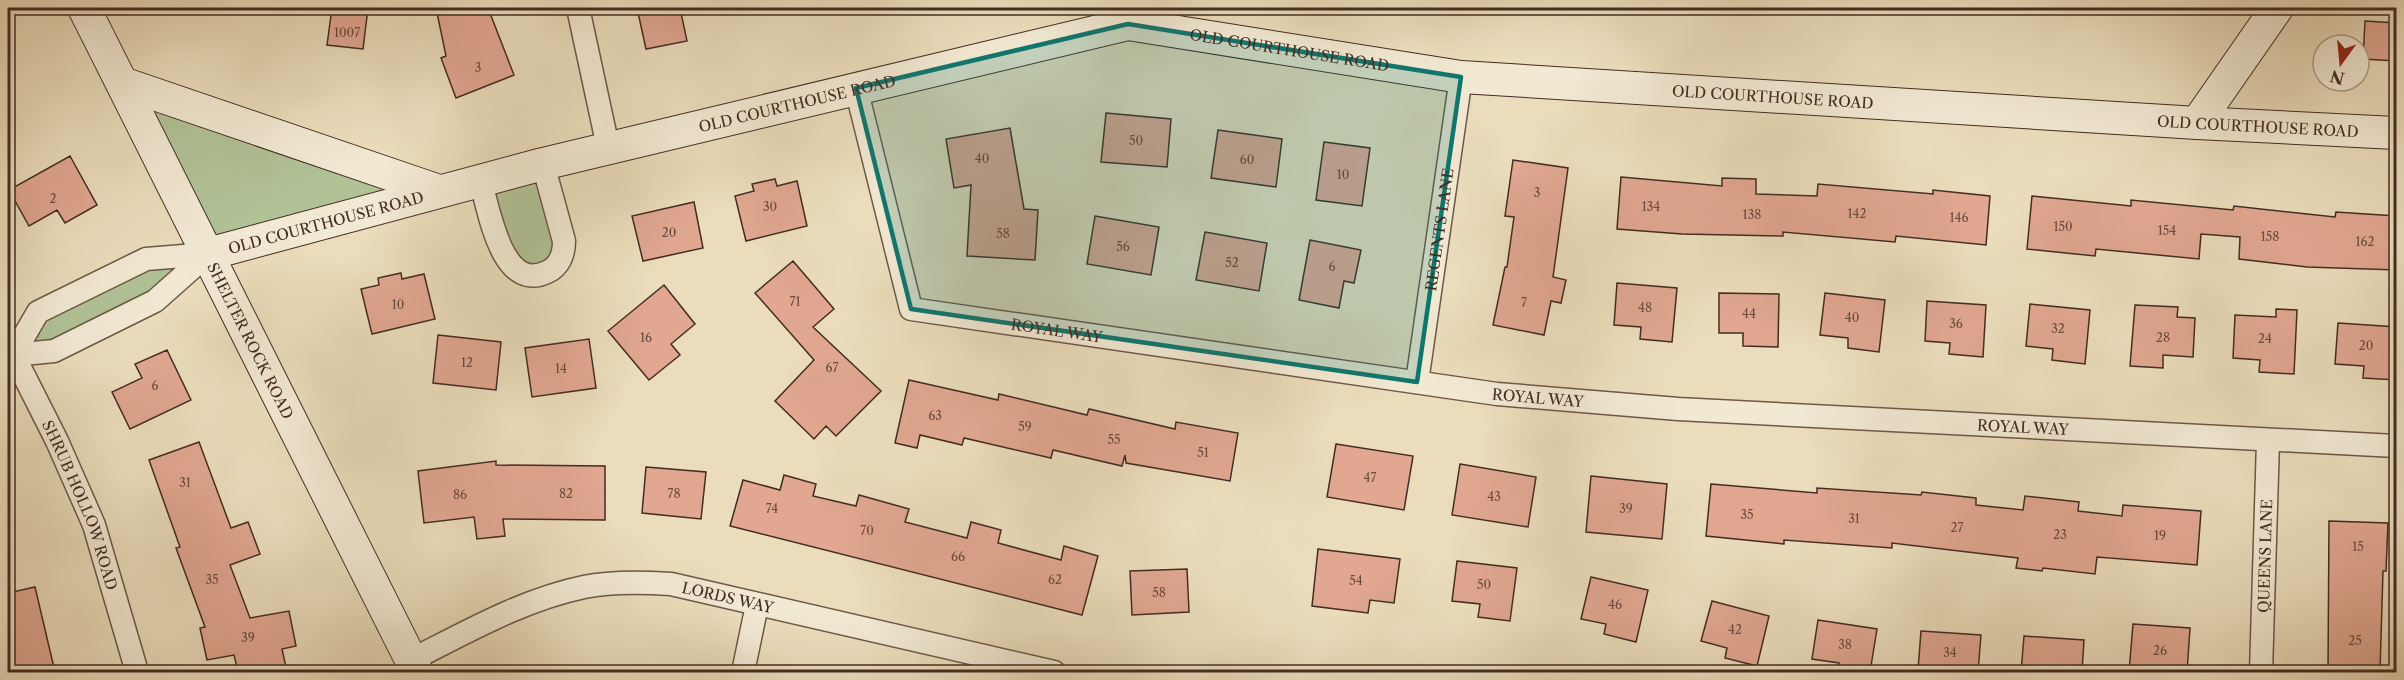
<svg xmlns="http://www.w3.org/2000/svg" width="2404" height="680" font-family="'Libre Caslon Text',serif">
<rect width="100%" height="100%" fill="#ebddbc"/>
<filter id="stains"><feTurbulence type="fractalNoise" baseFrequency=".00333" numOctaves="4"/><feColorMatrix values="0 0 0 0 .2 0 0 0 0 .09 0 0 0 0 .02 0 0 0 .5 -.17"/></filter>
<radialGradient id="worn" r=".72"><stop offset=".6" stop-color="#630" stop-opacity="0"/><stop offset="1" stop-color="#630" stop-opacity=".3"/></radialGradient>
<path fill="#b1c296" stroke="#7a775c" stroke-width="1.5" d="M122 83 439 191 208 254 155 301 13 355 38 312 146 259 207 254Z
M543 164 563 254 523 273 480 180Z"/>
<path fill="#e1a791" stroke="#432c23" stroke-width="1.5" d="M332 8H368L363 49 327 45Z
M436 8H488L514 75 456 98 441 58 446 56Z
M637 8H680L687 41 646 49Z
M2365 21 2397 23V61L2363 59Z
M1106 113 1171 119 1167 167 1101 162Z
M1010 128 1024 209 1038 210 1035 260 967 256 971 185 954 188 946 139Z
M1218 130 1282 139 1276 187 1211 178Z
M1324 142 1370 148 1362 206 1316 200Z
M70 156 97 205 65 223 57 210 29 226 9 190Z
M1513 160 1568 168 1553 277 1566 280 1561 303 1551 301 1544 335 1493 325 1505 267H1507L1514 217 1505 216Z
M1621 177 1722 186V178L1756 179V194L1817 196 1818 184 1933 194V190L1990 196 1986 245 1896 236 1895 242 1783 232V236L1682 234 1617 229Z
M775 179 777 186 797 181 807 226 746 241 735 196 754 191 752 184Z
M2032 196 2131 206V200L2233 210 2234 206 2335 217 2336 212 2397 216V270L2307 267 2239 259 2240 237 2201 234 2199 259 2096 249 2095 256 2027 249Z
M694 202 703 248 643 261 632 216Z
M1095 216 1159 227 1151 275 1087 264Z
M1205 232 1267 243 1259 291 1196 280Z
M1310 240 1361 250 1354 283 1344 281 1339 308 1299 300Z
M793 261 834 309 813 327 881 391 836 436 826 426 814 439 775 401 814 360 755 293Z
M401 273 402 279 424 274 435 319 372 334 361 289 379 285 378 278Z
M1617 283 1677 288 1672 342 1640 339 1641 327 1614 325Z
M664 285 695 324 671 344 680 355 649 380 608 331Z
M1719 293 1779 294 1778 347 1743 346V333H1719Z
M1825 293 1885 300 1879 352 1848 348V338L1820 335Z
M1927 301 1986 305 1983 357 1949 354 1950 343 1925 341Z
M2030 304 2090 310 2085 364 2052 360 2053 349 2026 346Z
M2135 305 2178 307 2177 317 2195 318 2193 357 2163 355V368L2130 366Z
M2276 309 2297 310 2294 374 2259 372 2260 360 2233 358 2235 315 2276 317Z
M2338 323 2397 327V380L2363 378 2364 366 2335 364Z
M438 335 501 342 496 390 433 383Z
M589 339 596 388 532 397 525 348Z
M167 350 191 400 130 429 112 392 142 378 135 364Z
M909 380 998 400 999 394 1087 415 1089 409 1175 429 1176 422 1238 433 1230 481 1126 463 1125 455 1122 466 1053 450 1051 458 964 438 962 445 920 435 917 448 895 443Z
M199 442 231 528 248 522 260 554 230 565 250 618 289 611 296 646 282 649 287 672H238L234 655 207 660 200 628 205 627 176 548 180 547 149 460Z
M1336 444 1413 456 1404 510 1327 497Z
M496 461V465L605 466V520L503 519 505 536 477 539 474 517 424 523 418 471Z
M1460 464 1536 477 1528 527 1452 515Z
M646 467 706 472 701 519 642 513Z
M784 475 816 484 813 496 856 506 859 495 909 509 905 522 967 538 971 522 1001 530 998 543 1061 560 1064 546 1098 556 1082 615 730 526 743 480 780 490Z
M1591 476 1667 484 1662 539 1586 532Z
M1711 484 1817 493V488L1921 495 1922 492 1976 498V505L2023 510 2025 496 2079 502 2078 511 2122 516 2123 505 2201 511 2197 565 2097 557 2095 574 2043 568 2042 571 2016 568 2018 558 1892 543V548L1784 540V544L1706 536Z
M2329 521 2388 523 2386 571H2383L2380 672H2328Z
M1318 549 1400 559 1394 603 1370 600 1368 613 1312 606Z
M1457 561 1517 568 1510 621 1478 617 1480 604 1452 601Z
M1187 569 1189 612 1132 615 1130 571Z
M1591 577 1648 590 1636 642 1604 634 1606 624 1581 619Z
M35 587 55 672H8V593Z
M1712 601 1769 616 1757 666 1725 658 1727 648 1701 641Z
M1818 620 1877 629 1870 672H1838L1839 663 1812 659Z
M2133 624 2190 628 2187 672H2129Z
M1921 631 1981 635 1978 672 1918 670Z
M2024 636 2084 640 2082 672H2021Z"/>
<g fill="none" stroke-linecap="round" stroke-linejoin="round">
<g stroke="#6d5849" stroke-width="25">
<g id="street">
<path d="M578 8 608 147"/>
<path id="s1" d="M856 88 911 309 1497 394 1678 409 2396 446"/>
<path d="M480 180C489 208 501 294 547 272 559 267 564 254 564 241L543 164"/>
<path d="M208 254 155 301 54 351 13 355 38 312 146 259Z"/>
<path id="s2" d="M8 344 57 441 94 525 137 672"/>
<path id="s3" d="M1417 382 1461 77"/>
<path id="s4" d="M411 660C467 632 522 600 584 587 612 581 642 582 671 584L1054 672"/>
<path d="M743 672 757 605"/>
<path id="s5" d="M2261 672 2268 441"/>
</g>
</g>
<g stroke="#432c23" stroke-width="34">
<g id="secondary">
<path id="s6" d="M84 8 417 672"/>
<path d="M122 83 439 191"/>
<path d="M2197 123 2277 8"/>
<path id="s7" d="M208 254 543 164 1128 24 1461 77 2197 123 2396 133"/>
</g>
</g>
<use href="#street" stroke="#f2e9d3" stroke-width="22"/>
<use href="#secondary" stroke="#f2e9d3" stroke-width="32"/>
</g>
<path fill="#0f766e" fill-opacity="0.2" stroke="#0f766e" stroke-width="4.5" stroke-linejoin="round" d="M1128 24 1461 77 1417 382 911 309 856 88Z"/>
<g text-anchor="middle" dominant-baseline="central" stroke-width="4.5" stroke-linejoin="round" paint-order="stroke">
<g font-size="12" fill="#6a4b3e">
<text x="347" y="32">1007</text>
<text x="478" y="67">3</text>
<text x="1136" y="140">50</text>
<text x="982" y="158">40</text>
<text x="1247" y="159">60</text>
<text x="1343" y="174">10</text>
<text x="1537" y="192">3</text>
<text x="53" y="198">2</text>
<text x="770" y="206">30</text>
<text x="1651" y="206">134</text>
<text x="1857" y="213">142</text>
<text x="1752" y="214">138</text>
<text x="1959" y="217">146</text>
<text x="2063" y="226">150</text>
<text x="2167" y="230">154</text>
<text x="669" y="232">20</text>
<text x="1003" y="233">58</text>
<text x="2270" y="236">158</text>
<text x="2365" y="241">162</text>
<text x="1123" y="246">56</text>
<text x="1232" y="262">52</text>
<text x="1332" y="266">6</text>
<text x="795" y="301">71</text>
<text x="1524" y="302">7</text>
<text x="398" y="304">10</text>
<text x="1645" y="307">48</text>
<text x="1749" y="313">44</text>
<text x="1852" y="317">40</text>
<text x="1956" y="323">36</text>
<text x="2058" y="328">32</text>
<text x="646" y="337">16</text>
<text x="2163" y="337">28</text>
<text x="2265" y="338">24</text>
<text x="2366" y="345">20</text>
<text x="467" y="362">12</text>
<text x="832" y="367">67</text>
<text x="561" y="368">14</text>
<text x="155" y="385">6</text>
<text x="935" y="415">63</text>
<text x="1025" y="426">59</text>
<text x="1114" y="439">55</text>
<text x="1203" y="452">51</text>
<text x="1370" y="477">47</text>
<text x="185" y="482">31</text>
<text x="566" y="493">82</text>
<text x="674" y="493">78</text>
<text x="460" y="494">86</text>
<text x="1494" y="496">43</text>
<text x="772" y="508">74</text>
<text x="1626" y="508">39</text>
<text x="1747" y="514">35</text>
<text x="1854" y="518">31</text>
<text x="1957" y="527">27</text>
<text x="867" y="530">70</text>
<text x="2060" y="534">23</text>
<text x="2160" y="535">19</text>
<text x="2358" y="546">15</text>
<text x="958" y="556">66</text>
<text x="212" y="579">35</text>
<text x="1055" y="579">62</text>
<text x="1356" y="580">54</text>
<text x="1484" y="584">50</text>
<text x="1159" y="592">58</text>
<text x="1615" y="604">46</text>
<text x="1735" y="629">42</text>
<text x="248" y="637">39</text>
<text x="2355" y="640">25</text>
<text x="1845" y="644">38</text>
<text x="2160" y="650">26</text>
<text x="1950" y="652">34</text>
</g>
<g font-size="15" fill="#432c23" stroke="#f2e9d3">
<text stroke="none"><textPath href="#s7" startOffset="1112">OLD COURTHOUSE ROAD</textPath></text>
<text stroke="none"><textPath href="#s7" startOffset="1598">OLD COURTHOUSE ROAD</textPath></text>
<text stroke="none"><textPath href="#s7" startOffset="608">OLD COURTHOUSE ROAD</textPath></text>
<text stroke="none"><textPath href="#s7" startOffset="2084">OLD COURTHOUSE ROAD</textPath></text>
<text stroke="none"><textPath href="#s7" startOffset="122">OLD COURTHOUSE ROAD</textPath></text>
<text stroke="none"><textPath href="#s3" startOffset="154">REGENTS LANE</textPath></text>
<text stroke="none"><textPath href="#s1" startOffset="375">ROYAL WAY</textPath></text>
<text stroke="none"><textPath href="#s6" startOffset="372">SHELTER ROCK ROAD</textPath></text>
<text stroke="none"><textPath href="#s1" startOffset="861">ROYAL WAY</textPath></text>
<text stroke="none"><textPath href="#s1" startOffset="1347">ROYAL WAY</textPath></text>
<text stroke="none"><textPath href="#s2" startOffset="177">SHRUB HOLLOW ROAD</textPath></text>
<text stroke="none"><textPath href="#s5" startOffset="116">QUEENS LANE</textPath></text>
<text stroke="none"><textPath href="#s4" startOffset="334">LORDS WAY</textPath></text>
</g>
</g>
<rect width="2404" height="680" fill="none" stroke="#ebddbc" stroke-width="30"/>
<rect x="9" y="9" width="2386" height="662" fill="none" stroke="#432c23" stroke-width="3"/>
<rect x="15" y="15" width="2374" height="650" fill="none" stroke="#432c23" stroke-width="1.5"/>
<g transform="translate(2341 63) rotate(195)"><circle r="28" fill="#f2e9d3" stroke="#ac9d8d" stroke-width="1.5"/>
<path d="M0-4.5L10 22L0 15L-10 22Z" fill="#8f2418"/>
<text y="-9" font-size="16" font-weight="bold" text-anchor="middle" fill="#432c23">N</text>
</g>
<rect width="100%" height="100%" filter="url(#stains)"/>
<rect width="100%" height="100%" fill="url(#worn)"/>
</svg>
